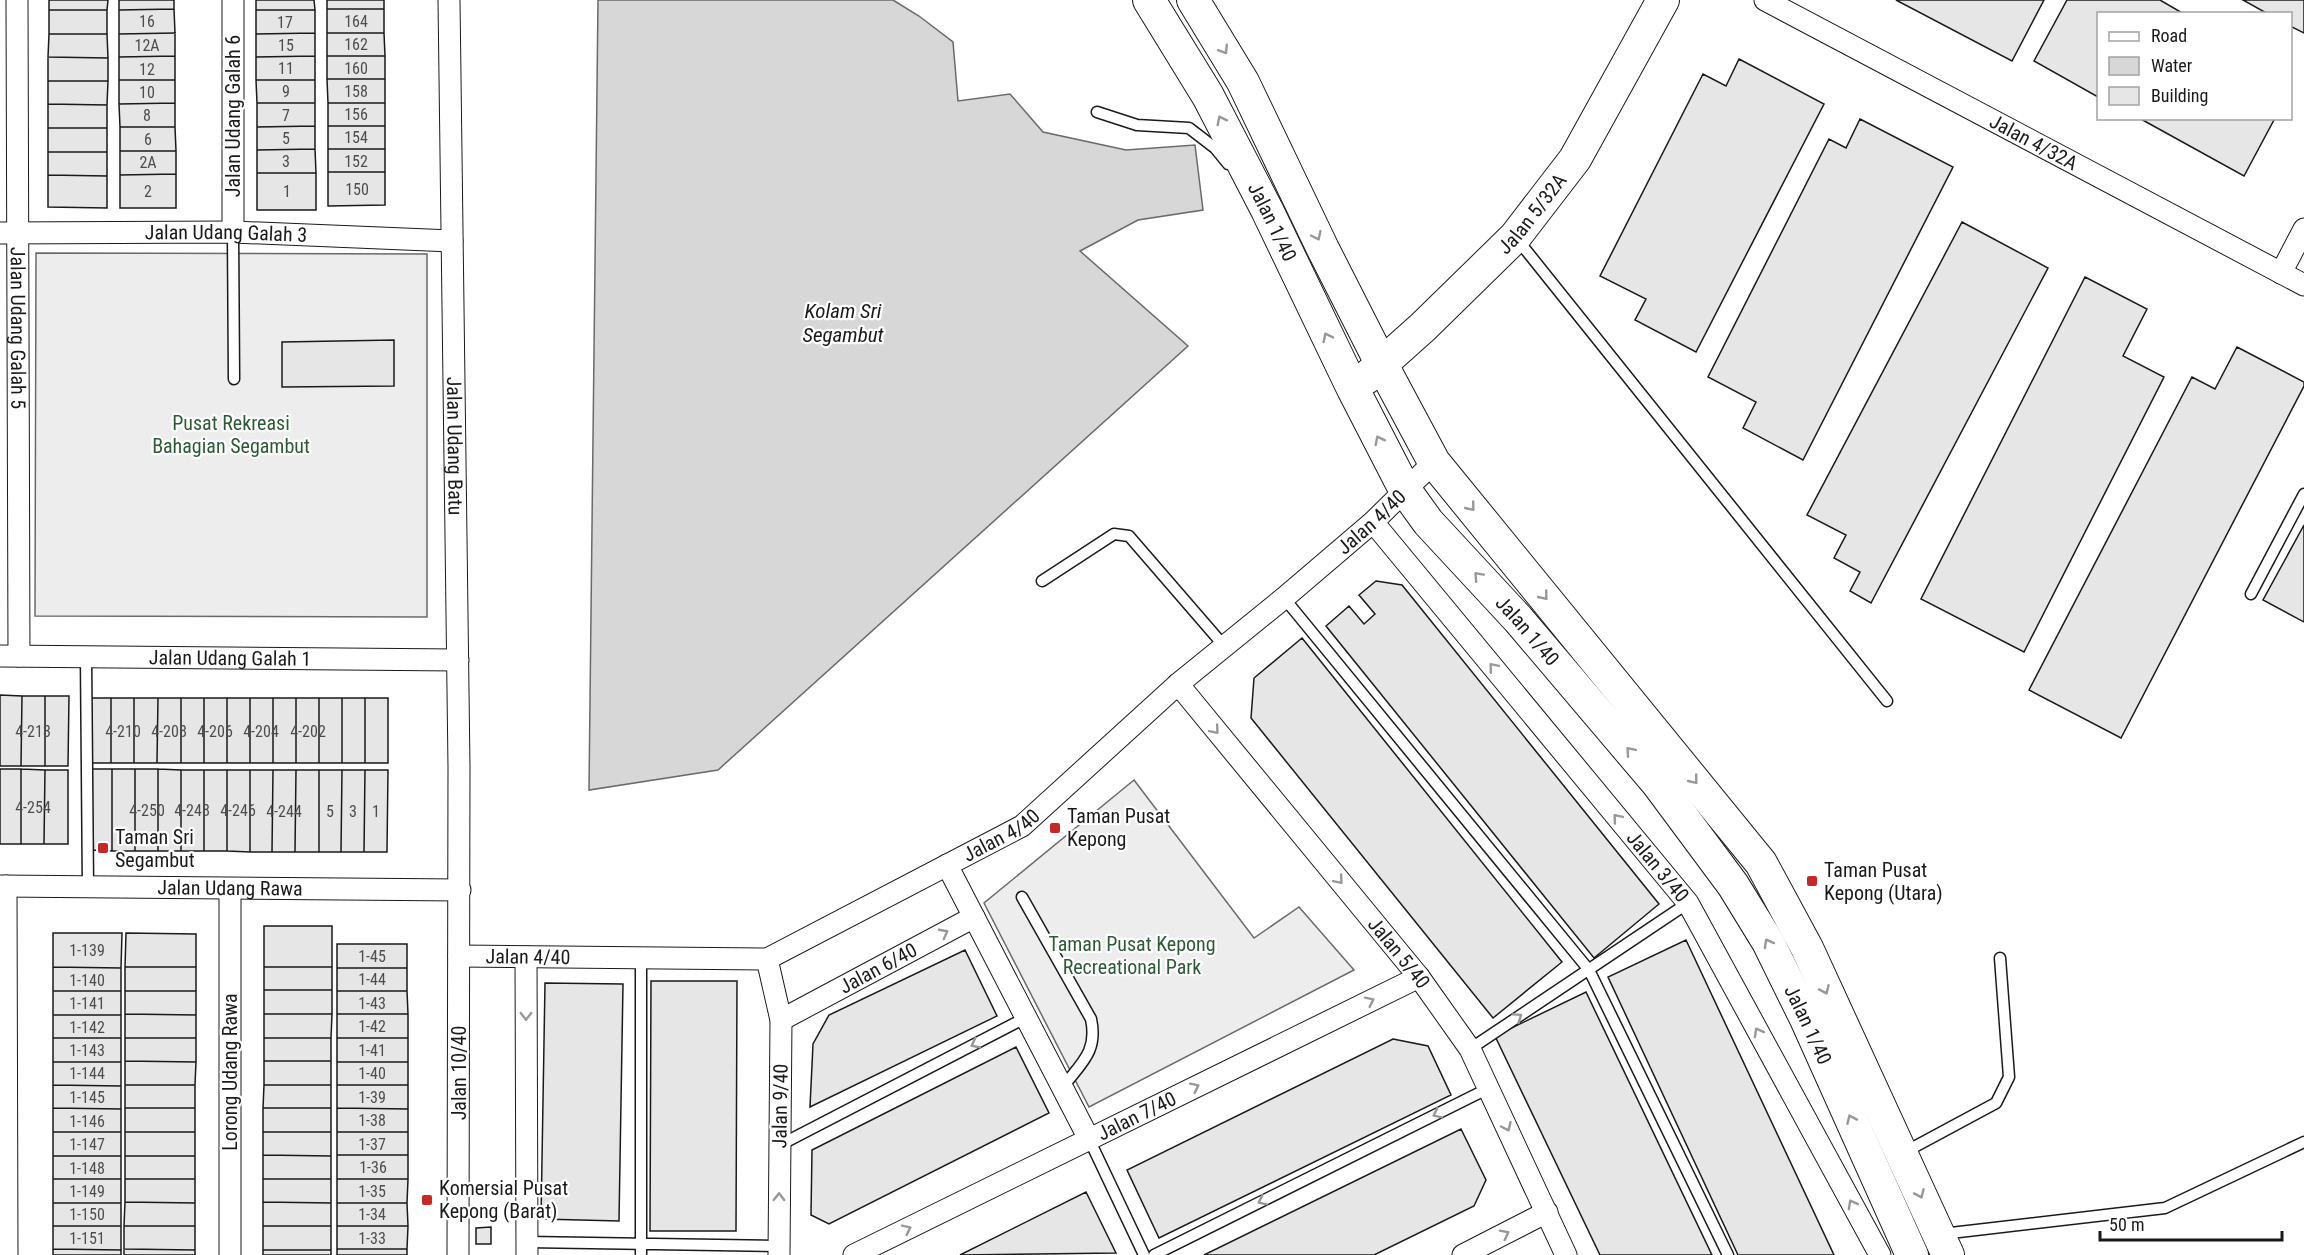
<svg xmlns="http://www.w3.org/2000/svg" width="2304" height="1255" font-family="'Roboto Condensed',sans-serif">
<rect width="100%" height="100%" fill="#fff"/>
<path fill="#ededed" stroke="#6a6a6a" stroke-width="1.5" d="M36 253 427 254V617L35 616Z
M1134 780 1254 938 1299 907 1354 970 1089 1107 984 903Z"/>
<path fill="#d7d7d7" stroke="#6a6a6a" stroke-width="1.5" d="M598 0H893L919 16 953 42 958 101 1010 94 1043 132 1126 150 1195 145 1203 210 1138 220 1080 251 1188 346 718 770 589 790Z"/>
<path fill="#e6e6e6" stroke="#1a1a1a" stroke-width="1.5" d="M49 0H108L107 10H49Z
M119 0H174V9L119 10Z
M256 0H314L315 10H256Z
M327 0H384V9H327Z
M1896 0H2044L2012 61Z
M2067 0H2160L2184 14H2098V97L2034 61Z
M2243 0H2304V33L2290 26V14H2268Z
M174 9 175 33 119 34V10Z
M327 9H384V33H327Z
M49 10H107V34H49Z
M256 10H315V33L256 34Z
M175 33V56L119 57V34Z
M315 33V56L256 57V34Z
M327 33H384L385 56H327Z
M49 34H107L108 58 48 57Z
M175 56V80H119V57Z
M315 56V80H256V57Z
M327 56H385V79H327Z
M48 57 108 58V81H48Z
M1739 59 1824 104 1696 352 1635 320 1646 299 1600 276 1703 74 1726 86Z
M327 79H385V103H328Z
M119 80H175V103L119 104Z
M256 80H315V103H257Z
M48 81H108L107 105 48 104Z
M175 103V127H120L119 104Z
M257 103H315V126L257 127Z
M328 103H385V126H328Z
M48 104 107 105V128H48Z
M2139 118H2275L2244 176Z
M1860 119 1953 167 1803 460 1743 428 1756 402 1708 377 1829 139 1846 148Z
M315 126V149L257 150V127Z
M328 126H385V149H328Z
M120 127H175L176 151H120Z
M48 128H107V152H48Z
M315 149 316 173H257V150Z
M328 149H385V172H328Z
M120 151H176V174L120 175Z
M48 152H107V176L48 175Z
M328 172H385V205L328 206Z
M257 173H316V210H257Z
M176 174V208H120V175Z
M48 175 107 176V208L48 207Z
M1962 222 2048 268 1871 603 1850 591 1860 572 1834 558 1846 535 1807 515Z
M2085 277 2147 309 2123 356 2164 377 2024 652 1921 599Z
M394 340V386L282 387V342Z
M2237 347 2304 382V386L2121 738 2029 690 2192 377 2215 389Z
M2304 525V622L2263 600Z
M1376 581 1402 585 1659 904 1594 958 1326 626 1349 606 1364 624 1375 614 1359 595Z
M1302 638 1562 962 1493 1018 1251 718 1254 678Z
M0 695 22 696 21 766H0Z
M22 696H45V766H21Z
M45 696H69L68 766H45Z
M88 698H111V763H88Z
M111 698H134V763H111Z
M134 698H158L157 763H134Z
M158 698H181V763H157Z
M181 698H204V763H181Z
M204 698H227V763H204Z
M227 698H250V763H227Z
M250 698H273V763H250Z
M273 698H296V763H273Z
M296 698H319V763H296Z
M319 698H342V763H319Z
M342 698H365V763H342Z
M365 698H388V763H365Z
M0 769H21V844H0Z
M21 769 45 770 44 844H21Z
M89 769H112V851L89 850Z
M112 769H135V851H112Z
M135 769H158V851H135Z
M158 769 181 770V851H158Z
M45 770H68V844H44Z
M181 770H204V851H181Z
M204 770H227V851H204Z
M227 770H250V852L227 851Z
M250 770H273L272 852H250Z
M273 770H296L295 852H272Z
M296 770H319V852H295Z
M319 770H342L341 852H319Z
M342 770H365L364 852H341Z
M365 770H388L387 852H364Z
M264 926H332V967H264Z
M53 933H122L121 968 53 967Z
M126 933 196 934V967H125Z
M1686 940 1834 1255H1738L1608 977Z
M337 944H407V968H337Z
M965 950 997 1016 810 1107 813 1044 829 1015Z
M53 967 121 968V991H53Z
M125 967H196V991H125Z
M264 967H332V990H264Z
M337 968H407V991H337Z
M651 981H737L736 1231H650Z
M545 983 623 984 619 1221 541 1219Z
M264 990H332V1014H264Z
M53 991H121V1015H53Z
M125 991H196V1015L125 1014Z
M337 991H407L408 1014H337Z
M1586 992 1712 1255H1600L1495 1036Z
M125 1014 196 1015V1038H125Z
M264 1014H332L331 1038H264Z
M337 1014H408V1038H337Z
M53 1015H121V1038H53Z
M53 1038H121V1062H53Z
M125 1038H196V1062L125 1061Z
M264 1038H331V1061H264Z
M337 1038H408V1062H337Z
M1393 1039 1428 1046 1451 1095 1159 1238 1127 1170Z
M1016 1047 1049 1113 829 1224 811 1215 812 1150Z
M125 1061 196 1062 195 1085H125Z
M264 1061H331V1085H264Z
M53 1062H121V1086L53 1085Z
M337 1062H408V1085H337Z
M53 1085 121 1086V1109L53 1108Z
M125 1085H195V1108H125Z
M264 1085H331V1108H263Z
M337 1085H408V1109L337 1108Z
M53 1108 121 1109V1132H53Z
M125 1108H195V1132H125Z
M263 1108H331V1132H263Z
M337 1108 408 1109V1132H337Z
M1461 1129 1486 1180 1474 1206 1374 1255H1204Z
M53 1132H121V1156H53Z
M125 1132H195V1156H125Z
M263 1132H331V1156L263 1155Z
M337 1132H408V1155H337Z
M263 1155 331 1156V1179H263Z
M337 1155H408V1179H337Z
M53 1156H121V1179H53Z
M125 1156H195V1179H125Z
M53 1179H121V1203H53Z
M125 1179H195V1203L125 1202Z
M263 1179H331V1203L263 1202Z
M337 1179H408L407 1203H337Z
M1086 1192 1116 1253 960 1255Z
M125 1202 195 1203V1226H124Z
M263 1202 331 1203V1226H263Z
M53 1203H121V1226H53Z
M337 1203H407L408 1226H337Z
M53 1226H121V1250L53 1249Z
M124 1226H195V1250L124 1249Z
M263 1226H331V1250H263Z
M337 1226H408L407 1249H337Z
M491 1227V1244H476V1228Z
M53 1249 121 1250V1255H53Z
M124 1249 195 1250V1255H124Z
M337 1249H407V1255H337Z
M263 1250H331V1255H263Z"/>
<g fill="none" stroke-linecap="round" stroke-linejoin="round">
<g stroke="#1a1a1a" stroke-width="13">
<path id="lane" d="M1097 112 1137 125 1189 128 1215 148 1228 164
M233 232 234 379
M1517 239 1887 701
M1042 581 1114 534 1129 536 1225 647
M2251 594 2304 494
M1284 598 1589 970 1728 1255
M86 657 88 887
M1022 897 1091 1019C1098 1052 1081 1063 1063 1087
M1470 1049 1688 903
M1089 1139 1144 1255
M780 1145 1027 1017
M1903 1153 1996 1103 2009 1077 2000 958
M1942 1234 2165 1208 2304 1142
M527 1242 779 1246
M641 1255V958
M1154 1255 1489 1088"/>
</g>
<g stroke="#1a1a1a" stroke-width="23">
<g id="street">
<path id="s1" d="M17 0 19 656"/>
<path d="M233 0V232"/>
<path id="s2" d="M449 0 459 767 458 1255"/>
<path id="s3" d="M1765 0 2304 285"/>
<path id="s4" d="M0 233 233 232 452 241"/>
<path d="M2281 273 2304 229"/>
<path id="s5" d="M1373 522 1688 903 1880 1255"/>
<path id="s6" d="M0 656 458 660"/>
<path id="s7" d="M1178 684 1419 977 1470 1049 1566 1255"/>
<path d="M947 865 1089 1139"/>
<path id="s8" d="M0 886 460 890"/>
<path d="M6 886 7 1255"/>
<path id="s9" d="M459 956 767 959 1022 826 1178 684 1284 598 1373 522 1434 462"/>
<path d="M526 957 527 1255"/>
<path d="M767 959 781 1020 779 1255"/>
<path id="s10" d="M781 1020 974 917"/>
<path d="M230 1255V889"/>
<path id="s11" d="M854 1255 1419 977"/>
<path d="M1463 1255 1547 1212"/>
</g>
</g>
<g stroke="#1a1a1a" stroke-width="34">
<g id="secondary">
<path id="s12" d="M1149 0 1208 96 1267 210 1353 389 1405 490 1428 522 1518 619 1658 784 1733 885 1768 942 1806 1019 1912 1255"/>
<path d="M1193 0 1243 82 1323 249 1382 365 1434 462 1761 863 1807 948 1948 1255"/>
<path id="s13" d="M1366 378 1423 327 1515 237 1575 159 1663 0"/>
</g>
</g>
<use href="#lane" stroke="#fff" stroke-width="10"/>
<use href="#street" stroke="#fff" stroke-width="21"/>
<use href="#secondary" stroke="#fff" stroke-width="32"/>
</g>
<defs><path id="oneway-chevron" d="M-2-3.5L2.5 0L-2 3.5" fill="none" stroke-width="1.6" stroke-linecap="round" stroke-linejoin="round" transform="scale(1.5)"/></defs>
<g stroke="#989898">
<use href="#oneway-chevron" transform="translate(1224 50) rotate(58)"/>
<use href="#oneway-chevron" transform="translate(1221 120) rotate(-117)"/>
<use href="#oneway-chevron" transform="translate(1317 236) rotate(65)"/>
<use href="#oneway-chevron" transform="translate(1327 337) rotate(-116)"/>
<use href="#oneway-chevron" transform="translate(1379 440) rotate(-117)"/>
<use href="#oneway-chevron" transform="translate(1471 507) rotate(51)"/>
<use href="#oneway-chevron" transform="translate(1478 576) rotate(-133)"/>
<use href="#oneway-chevron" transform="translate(1544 596) rotate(51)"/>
<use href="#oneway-chevron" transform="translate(1493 667) rotate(-130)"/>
<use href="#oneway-chevron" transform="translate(1215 730) rotate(50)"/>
<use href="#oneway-chevron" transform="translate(1630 751) rotate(-131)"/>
<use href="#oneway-chevron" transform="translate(1694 780) rotate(51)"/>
<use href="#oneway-chevron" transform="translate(1617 818) rotate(-130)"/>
<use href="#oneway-chevron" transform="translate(1339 880) rotate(50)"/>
<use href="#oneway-chevron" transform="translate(944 933) rotate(-28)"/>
<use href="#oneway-chevron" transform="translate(1768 943) rotate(-119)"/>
<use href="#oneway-chevron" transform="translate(1825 990) rotate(66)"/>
<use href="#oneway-chevron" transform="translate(1370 1001) rotate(-26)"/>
<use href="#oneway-chevron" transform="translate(526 1016) rotate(90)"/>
<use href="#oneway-chevron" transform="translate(1518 1017) rotate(-34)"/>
<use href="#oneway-chevron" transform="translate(1758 1032) rotate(-119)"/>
<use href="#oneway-chevron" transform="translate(975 1044) rotate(153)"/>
<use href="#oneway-chevron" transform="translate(1195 1087) rotate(-26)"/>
<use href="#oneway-chevron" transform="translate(1437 1114) rotate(154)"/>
<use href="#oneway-chevron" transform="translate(1851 1119) rotate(-114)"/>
<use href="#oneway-chevron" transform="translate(1507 1127) rotate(65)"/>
<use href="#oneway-chevron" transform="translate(1920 1194) rotate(66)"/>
<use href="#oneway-chevron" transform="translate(779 1197) rotate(-89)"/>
<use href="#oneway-chevron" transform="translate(1262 1201) rotate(154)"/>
<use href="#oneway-chevron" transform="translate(1852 1204) rotate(-119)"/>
<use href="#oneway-chevron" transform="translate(907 1229) rotate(-26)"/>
<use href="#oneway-chevron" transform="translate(1505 1234) rotate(-27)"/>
</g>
<g fill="#c62828" stroke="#fff" stroke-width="2">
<rect x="1049" y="822" width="12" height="12" rx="3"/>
<rect x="97" y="842" width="12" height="12" rx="3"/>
<rect x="1806" y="875" width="12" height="12" rx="3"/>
<rect x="421" y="1194" width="12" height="12" rx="3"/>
</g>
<g text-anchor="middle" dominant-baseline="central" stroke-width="4.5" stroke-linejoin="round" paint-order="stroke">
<g font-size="16" fill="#4d4d4d">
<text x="147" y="21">16</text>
<text x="356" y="21">164</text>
<text x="285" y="22">17</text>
<text x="356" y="44">162</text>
<text x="147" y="45">12A</text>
<text x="286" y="45">15</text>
<text x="286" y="68">11</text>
<text x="356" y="68">160</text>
<text x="147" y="69">12</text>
<text x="286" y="91">9</text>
<text x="356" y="91">158</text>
<text x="147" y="92">10</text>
<text x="356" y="114">156</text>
<text x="147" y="115">8</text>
<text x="286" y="115">7</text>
<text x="356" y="137">154</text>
<text x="286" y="138">5</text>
<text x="148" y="139">6</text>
<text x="286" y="161">3</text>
<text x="356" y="161">152</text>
<text x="148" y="162">2A</text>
<text x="357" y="189">150</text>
<text x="148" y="191">2</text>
<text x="287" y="191">1</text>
<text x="33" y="731">4-213</text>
<text x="123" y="731">4-210</text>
<text x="169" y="731">4-208</text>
<text x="215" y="731">4-206</text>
<text x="261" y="731">4-204</text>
<text x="308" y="731">4-202</text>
<text x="33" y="807">4-254</text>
<text x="147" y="810">4-250</text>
<text x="192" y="810">4-248</text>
<text x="238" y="810">4-246</text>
<text x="284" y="811">4-244</text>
<text x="330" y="811">5</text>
<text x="353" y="811">3</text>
<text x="376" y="811">1</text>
<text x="87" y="950">1-139</text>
<text x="372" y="956">1-45</text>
<text x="372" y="979">1-44</text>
<text x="87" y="980">1-140</text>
<text x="87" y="1003">1-141</text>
<text x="372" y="1003">1-43</text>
<text x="372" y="1026">1-42</text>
<text x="87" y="1027">1-142</text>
<text x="87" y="1050">1-143</text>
<text x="372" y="1050">1-41</text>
<text x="87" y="1073">1-144</text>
<text x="372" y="1073">1-40</text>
<text x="87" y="1097">1-145</text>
<text x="372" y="1097">1-39</text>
<text x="372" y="1120">1-38</text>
<text x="87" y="1121">1-146</text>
<text x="87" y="1144">1-147</text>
<text x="372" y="1144">1-37</text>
<text x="373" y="1167">1-36</text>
<text x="87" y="1168">1-148</text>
<text x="87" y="1191">1-149</text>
<text x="372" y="1191">1-35</text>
<text x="87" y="1214">1-150</text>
<text x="372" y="1214">1-34</text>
<text x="87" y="1238">1-151</text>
<text x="372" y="1238">1-33</text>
</g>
<g font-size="20" fill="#1a1a1a" stroke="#fff">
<text transform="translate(233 116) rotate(-90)">Jalan Udang Galah 6</text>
<text stroke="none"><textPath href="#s3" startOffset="304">Jalan 4/32A</textPath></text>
<text stroke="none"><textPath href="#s13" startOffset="234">Jalan 5/32A</textPath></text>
<text stroke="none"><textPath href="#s12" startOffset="254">Jalan 1/40</textPath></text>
<text stroke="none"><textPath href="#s4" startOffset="226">Jalan Udang Galah 3</textPath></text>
<text stroke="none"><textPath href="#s1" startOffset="328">Jalan Udang Galah 5</textPath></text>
<text stroke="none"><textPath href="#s2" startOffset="446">Jalan Udang Batu</textPath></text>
<text stroke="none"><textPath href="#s9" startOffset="1059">Jalan 4/40</textPath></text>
<text stroke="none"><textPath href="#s12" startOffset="740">Jalan 1/40</textPath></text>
<text stroke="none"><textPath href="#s6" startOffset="230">Jalan Udang Galah 1</textPath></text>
<text stroke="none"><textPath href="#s9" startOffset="573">Jalan 4/40</textPath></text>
<text stroke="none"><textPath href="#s5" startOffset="447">Jalan 3/40</textPath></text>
<text stroke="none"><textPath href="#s8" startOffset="230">Jalan Udang Rawa</textPath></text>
<text stroke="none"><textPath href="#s7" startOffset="348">Jalan 5/40</textPath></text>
<text stroke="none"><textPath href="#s9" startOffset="69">Jalan 4/40</textPath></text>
<text stroke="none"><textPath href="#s10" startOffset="110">Jalan 6/40</textPath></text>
<text stroke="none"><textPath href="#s12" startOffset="1226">Jalan 1/40</textPath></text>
<text transform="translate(230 1072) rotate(-90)">Lorong Udang Rawa</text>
<text transform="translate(459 1073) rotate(-90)">Jalan 10/40</text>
<text transform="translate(780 1106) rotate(-89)">Jalan 9/40</text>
<text stroke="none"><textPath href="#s11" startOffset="315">Jalan 7/40</textPath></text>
</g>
<g font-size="20" fill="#2b5a34" stroke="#fff">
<text x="231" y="423">Pusat Rekreasi<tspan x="231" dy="23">Bahagian Segambut</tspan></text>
<text x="1132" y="944">Taman Pusat Kepong<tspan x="1132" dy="23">Recreational Park</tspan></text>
</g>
<g font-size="20" fill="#1a1a1a" stroke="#fff" text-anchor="start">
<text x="1067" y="816">Taman Pusat<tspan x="1067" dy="23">Kepong</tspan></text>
<text x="115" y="837">Taman Sri<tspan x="115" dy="23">Segambut</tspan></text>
<text x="1824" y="870">Taman Pusat<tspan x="1824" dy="23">Kepong (Utara)</tspan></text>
<text x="439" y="1188">Komersial Pusat<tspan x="439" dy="23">Kepong (Barat)</tspan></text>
</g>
<g font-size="21" font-style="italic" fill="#1a1a1a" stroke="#fff">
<text x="843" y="311">Kolam Sri<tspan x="843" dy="24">Segambut</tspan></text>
</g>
</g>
<rect x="2097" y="12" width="195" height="108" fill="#ffffff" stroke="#a3a3a3" stroke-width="1.5"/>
<rect x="2109" y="32" width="30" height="9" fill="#ffffff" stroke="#a3a3a3" stroke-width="1.5"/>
<text x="2151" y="42" font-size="18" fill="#1a1a1a">Road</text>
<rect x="2109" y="57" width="30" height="18" fill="#d7d7d7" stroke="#a3a3a3" stroke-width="1.5"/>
<text x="2151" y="72" font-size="18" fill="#1a1a1a">Water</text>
<rect x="2109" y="87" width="30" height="18" fill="#e6e6e6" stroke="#a3a3a3" stroke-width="1.5"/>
<text x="2151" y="102" font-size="18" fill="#1a1a1a">Building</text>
<path d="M2100 1231v9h182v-9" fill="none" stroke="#1a1a1a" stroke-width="3"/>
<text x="2109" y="1231" font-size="18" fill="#1a1a1a" stroke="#ffffff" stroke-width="4.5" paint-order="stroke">50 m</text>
</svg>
